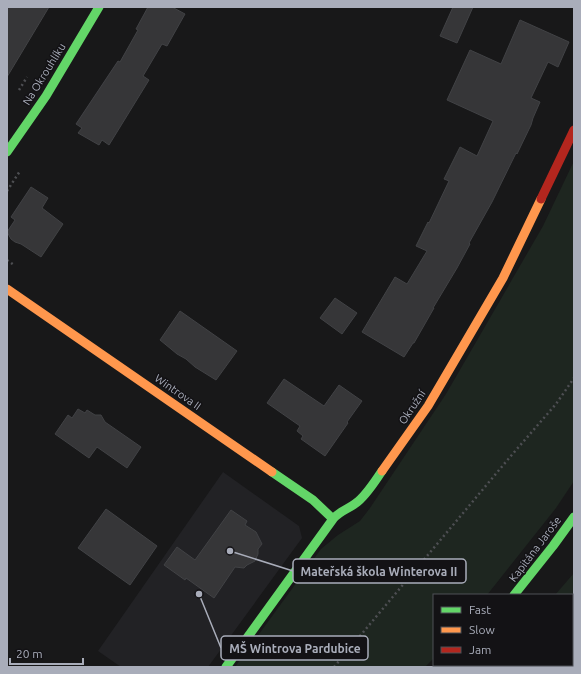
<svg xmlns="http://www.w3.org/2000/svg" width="581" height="674" font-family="Ubuntu,sans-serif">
<rect width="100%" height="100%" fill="#181819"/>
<path fill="#222225" d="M223 472 299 526 302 538 208 667H121L98 651Z"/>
<path fill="#1e2620" d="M574 161V481L556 508 487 595H434V658L425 667H235L321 549 338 535 360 521 370 508 446 394 543 226Z
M574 573V667H494L495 665H572V595H555Z"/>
<path fill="#363638" stroke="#414245" d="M7 7H49L7 77Z
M148 7H172L185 14 167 46 162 44 143 76 149 80 109 145 102 140 99 145 78 133 82 128 76 124 118 61 120 62 138 30 136 29Z
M453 7H473L457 43 440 36Z
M520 20 569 42 558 67 548 62 531 98 540 102 533 118 531 125 517 154 516 153 492 202 469 243 470 244 457 268 433 308H434L414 343H413L404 357 362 332 395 277 407 284 427 251 416 246 428 222 429 223 449 181 444 179 460 147 477 156 493 121 447 100 470 50 501 64Z
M31 187 48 198 42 208 63 224 41 257 21 244 15 242 11 239 7 232 15 220 11 217Z
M335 298 357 313 342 334 320 318Z
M180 311 237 351 216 380 195 367 186 359 177 354 171 349 160 340Z
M284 379 324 406 339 385 362 401 347 422 348 423 325 456 301 439 303 436 297 431 300 426 267 403Z
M78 409 85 413 87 410 95 415H101L105 422 141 447 127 468 97 447 89 458 55 434 68 415 72 418Z
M106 509 157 546 130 585 78 548Z
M231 510 247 521 245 525 256 532 262 544 258 549V554L255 561 247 565 244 568 235 567 214 598 186 578 185 580 164 565 177 547 195 560Z"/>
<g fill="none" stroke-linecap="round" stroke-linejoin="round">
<path stroke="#4e4f53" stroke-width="2.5" stroke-dasharray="2 3" stroke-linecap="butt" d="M19 90 27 77
M7 191 20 171
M7 260 14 265
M334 667 510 457 556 404 574 378"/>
<path stroke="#63d668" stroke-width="9" d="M7 152 46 96 99 7
M272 472 313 500 333 519
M514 595 553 546 574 517
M226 667 333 519C341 510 347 510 356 503 366 496 375 481 382 471"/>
<path stroke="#ff974d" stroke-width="9" d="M7 289 272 472
M382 471 428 406 503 278 541 199
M453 667 455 665"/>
<path stroke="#b3261e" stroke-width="9" d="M541 199 574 130"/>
</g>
<g text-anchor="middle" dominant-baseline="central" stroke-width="3" stroke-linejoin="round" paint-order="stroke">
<g font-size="11" fill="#a9adba" stroke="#131215">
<text transform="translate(44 74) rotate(-58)">Na Okrouhlíku</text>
<text transform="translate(178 392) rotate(35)">Wintrova II</text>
<text transform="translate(412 407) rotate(-56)">Okružní</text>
<text transform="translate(535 549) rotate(-53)">Kapitána Jaroše</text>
</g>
</g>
<path fill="none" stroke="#a9adba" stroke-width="1.5" d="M230 551L293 571M199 594L221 648"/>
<g fill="#a9adba" stroke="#131215" stroke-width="1.5">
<circle cx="230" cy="551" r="4"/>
<circle cx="199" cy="594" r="4"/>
</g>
<g fill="#131215" stroke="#a9adba" stroke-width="1.5">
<rect x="293" y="559" width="173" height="24" rx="4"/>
<rect x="221" y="636" width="147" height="24" rx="4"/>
</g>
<g font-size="12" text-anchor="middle" font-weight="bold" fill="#a9adba">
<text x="379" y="576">Mateřská škola Winterova II</text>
<text x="295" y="653">MŠ Wintrova Pardubice</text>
</g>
<rect width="581" height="674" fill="none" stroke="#a9adba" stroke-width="16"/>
<rect x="433" y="594" width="140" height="72" fill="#131215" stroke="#4f5057"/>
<rect x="441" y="607" width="20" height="6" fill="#63d668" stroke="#4f5057"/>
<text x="469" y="614" font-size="12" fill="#a9adba">Fast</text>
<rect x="441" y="627" width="20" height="6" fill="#ff974d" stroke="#4f5057"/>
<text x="469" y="634" font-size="12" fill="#a9adba">Slow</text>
<rect x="441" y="647" width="20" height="6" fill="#b3261e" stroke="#4f5057"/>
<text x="469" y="654" font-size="12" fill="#a9adba">Jam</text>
<path d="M10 658v6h73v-6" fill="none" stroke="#a9adba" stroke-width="2"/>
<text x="16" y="658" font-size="12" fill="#a9adba" stroke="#131215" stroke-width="3" paint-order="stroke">20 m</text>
</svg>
